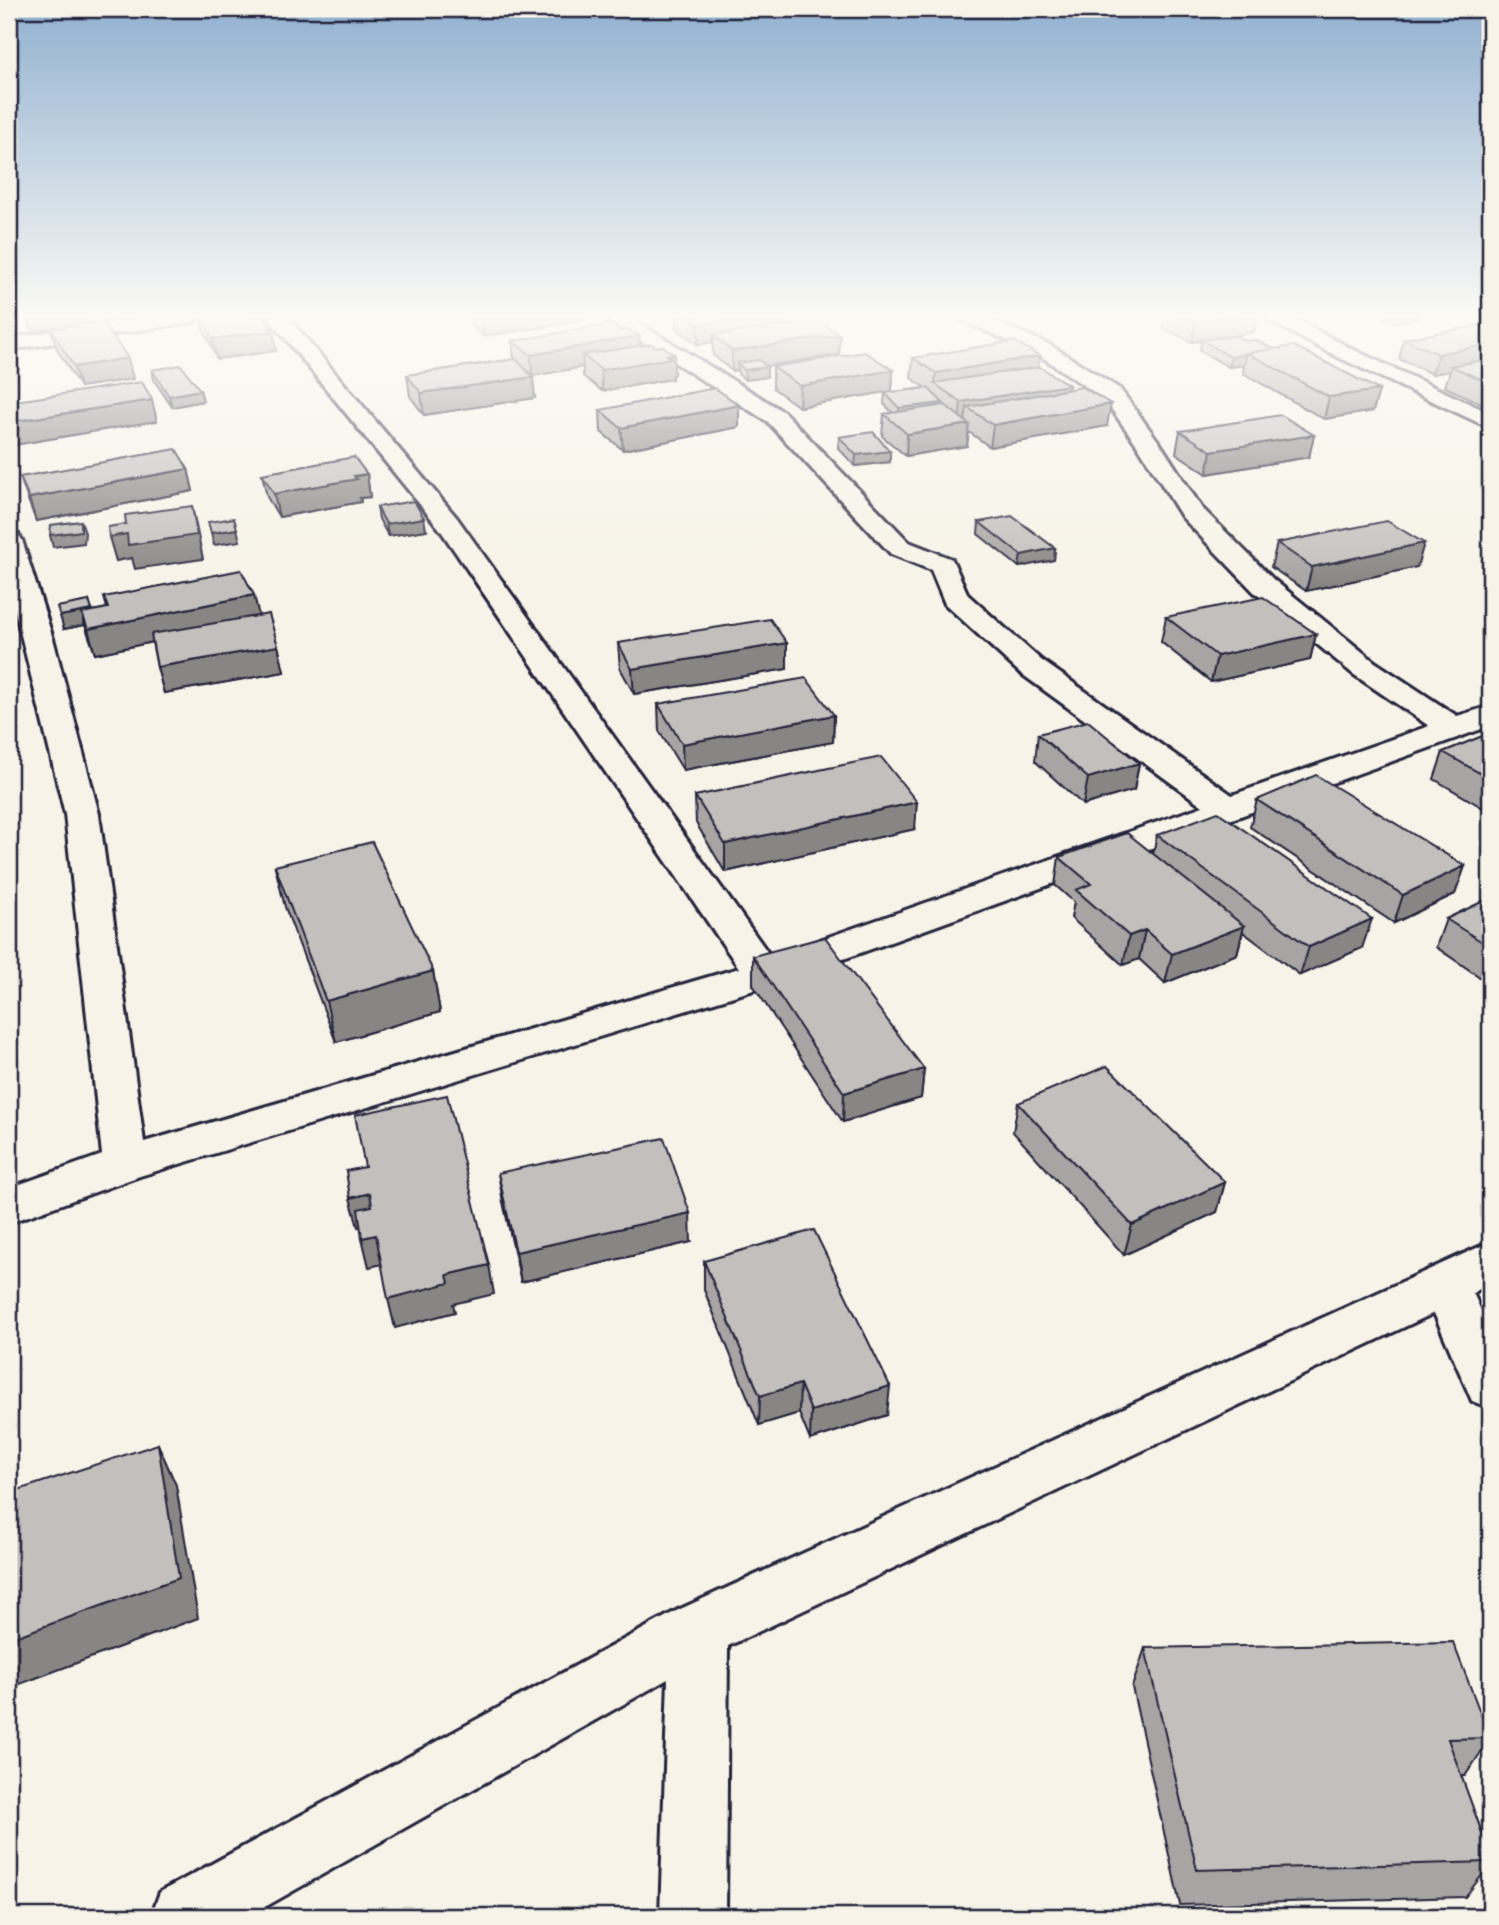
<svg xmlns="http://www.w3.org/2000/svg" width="1499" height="1925" font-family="Mali,sans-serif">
<rect width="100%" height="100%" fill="#f7f3e8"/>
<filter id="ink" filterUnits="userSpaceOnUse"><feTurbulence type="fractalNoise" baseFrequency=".0143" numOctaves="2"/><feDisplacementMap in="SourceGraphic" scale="14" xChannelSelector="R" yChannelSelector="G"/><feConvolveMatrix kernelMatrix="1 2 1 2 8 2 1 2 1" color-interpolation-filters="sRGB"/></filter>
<g filter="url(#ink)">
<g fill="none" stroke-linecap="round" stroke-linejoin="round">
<g stroke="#22223b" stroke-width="6">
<path id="street" d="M156 316H203L193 322 9 350V338Z
M267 316H287L457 518 771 957 1203 806 1019 672 945 604 931 570 891 554 768 422 608 320 605 316H628L784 412 909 542 952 559 968 595 1041 660 1232 795 1429 726 1353 674 1254 592 1182 517 1138 446 1104 399 1036 353 961 320 958 316H984L1050 345 1120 389 1161 445 1201 507 1274 580 1375 662 1457 716 1490 706V726L777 983 140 1176 9 1223V1188L102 1155 65 814 9 586V532L18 534 22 540 54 642 99 814 144 1142 739 968 439 528Z
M1265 316H1289L1354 350 1490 413V428L1340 358 1268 320Z
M1490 1242V1283L1473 1293 1490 1330V1408L1472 1401 1434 1313 728 1646 726 1916H660L668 1679 249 1916H151L160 1892 678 1610Z"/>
</g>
<use href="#street" fill="#f7f3e8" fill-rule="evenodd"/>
</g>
<path fill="#a7a4a3" stroke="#22223b" stroke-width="2" d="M27 316H89L91 323 133 379 80 387 57 349 51 329 63 327 32 331Z
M200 316H264L273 331 276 351 217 359 202 326Z
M465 316H584V321L483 336 469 322V317Z
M677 316H789V325L840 335 839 355 766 366 767 377 745 380 738 374V370L732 371 713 355V342L698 345 677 328Z
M1165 316H1257L1254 332 1221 338 1246 341 1274 349 1379 390 1373 411 1324 419 1243 373 1244 365 1229 367 1200 351 1201 341 1192 342 1163 328Z
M1381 316H1420L1419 318 1394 322Z
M1488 324 1490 403 1483 404 1445 387 1450 371 1432 374 1399 359 1404 339Z
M620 331 639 336 640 346 674 374 672 375V379L602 391 583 376V367L532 376 535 398 424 415 410 396 407 375 514 359 512 341Z
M1040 356 1038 367 1068 390 1107 426 990 447 969 432 967 446 906 456 882 436 884 414 893 413 884 404 885 393 926 388 911 378 913 358Z
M773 367 893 370 892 391 799 407 773 388Z
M152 370 200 390 203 401 172 407 154 380Z
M600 410 739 427 623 450 601 432Z
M1180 431 1314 435 1309 457 1207 474 1176 453Z
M839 437 890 451V462L855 466 838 448Z
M188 469 193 491 36 521 28 500 20 477Z
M262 474H367L370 497 360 498 361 502 279 517 267 497Z
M377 507 426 530 388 536 379 519Z
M979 522 1055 548 1054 560 1019 567 978 534Z
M1277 543H1424L1417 567 1306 591 1271 567Z
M104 597 259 616 278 646 284 672 164 693 157 667 152 642 95 654 85 625 64 629 89 601 92 611 107 608Z
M1166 617 1316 634 1310 660 1211 682 1161 642Z
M618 643H787V669L634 694 620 668Z
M658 704 834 715 833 742 683 770 659 731Z
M1490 733V812L1434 779 1443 752Z
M1038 734 1139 763 1134 790 1083 805 1035 761Z
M695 796 915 829 725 872 696 823Z
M1257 800 1465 866 1455 894 1394 923 1250 827Z
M1157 835 1362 948 1300 975 1243 932 1237 954 1165 983 1139 959 1123 965 1071 918 1074 902 1055 885 1059 857 1153 854Z
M275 867 433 971 440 1012 336 1042 285 907Z
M1490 898V984L1436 947 1446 919Z
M753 956 924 1069 921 1098 843 1122 753 985Z
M1018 1103 1225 1182 1217 1212 1124 1255 1013 1132Z
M498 1173 691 1242 521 1282 503 1202Z
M704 1261 887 1415 810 1440 799 1413 759 1425 704 1290Z
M1145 1648 1490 1739 1465 1776H1461L1490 1855V1865L1465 1897 1180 1905 1132 1687Z"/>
<path fill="#888684" stroke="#22223b" stroke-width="2" d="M28 316H89L91 323 32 331Z
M481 316H584V321L483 336Z
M755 316H789V330L713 335V342L698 345V325Z
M1239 316H1257L1254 332 1192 342 1195 323Z
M1396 316H1420L1419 318 1394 322Z
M273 331 276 351 217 359 212 339Z
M840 335 839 355 744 369 737 363 738 370 732 371V351Z
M639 336 640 356 582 355 583 367 532 376 531 355Z
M1490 344V363L1451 366 1450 371 1432 374 1438 354Z
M674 354V374L672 375V379L602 391 601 370Z
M1247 354 1244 365 1229 367 1231 357Z
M1040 356 1037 377 935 384 936 373Z
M128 358 133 379 80 387 74 367Z
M767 367V377L745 380V370Z
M893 370 892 391 799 407 800 386Z
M533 377 535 398 424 415 421 393Z
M1489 383H1490V403L1483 404Z
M1069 385 1066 406 967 407 965 423 959 424 961 402Z
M200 390 203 401 172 407 169 396Z
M1379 390 1373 411 1324 419 1329 397Z
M152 400 157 421 14 445 9 427V422Z
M943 403 942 414 899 419V408Z
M1111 404 1107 426 990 447 993 425Z
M739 405V427L623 450 621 428Z
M969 424 967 446 906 456 907 434Z
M1314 435 1309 457 1207 474 1211 451Z
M890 451V462L855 466 856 455Z
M188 469 193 491 36 521 29 498Z
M367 474 370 497 360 498 361 502 279 517 274 494Z
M192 506 203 559 135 569 132 558 116 561 109 537Z
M424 518 426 530 388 536 386 524Z
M81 521 85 533 84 543 53 547 50 535Z
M237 529 240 541 214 545 211 533Z
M1424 543 1417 567 1306 591 1312 567Z
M1055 548 1054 560 1019 567 1021 555Z
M254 595 260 620 95 654 88 629Z
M92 610 95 623 82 613 85 625 64 629 60 616Z
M1316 634 1310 660 1211 682 1217 656Z
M787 643V669L634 694 632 669Z
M278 646 284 672 164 693 157 667Z
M834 715 833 742 683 770 682 744Z
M1139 763 1134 790 1083 805 1088 778Z
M917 802 915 829 725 872V844Z
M1465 866 1455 894 1394 923 1403 895Z
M1372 919 1362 948 1300 975 1309 947Z
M1244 926 1237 954 1165 983 1172 954Z
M1145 930 1139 959 1123 965 1129 936Z
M433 971 440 1012 336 1042 326 1001Z
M924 1069 921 1098 843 1122 844 1093Z
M1225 1182 1217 1212 1124 1255 1132 1225Z
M370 1193 377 1223 358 1227 350 1198Z
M690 1213 691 1242 521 1282 516 1252Z
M376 1235 383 1264 369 1267 362 1238Z
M489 1265 494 1294 453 1304 455 1312 395 1328 388 1299 447 1275Z
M800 1384 799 1413 759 1425 760 1396Z
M890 1386 887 1415 810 1440 811 1411Z
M158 1444 176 1485 198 1618 9 1688V1639Z"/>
<path fill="#c2bfbd" stroke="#22223b" stroke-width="2" d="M202 316H264L273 331 212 339Z
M686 316H755L698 325Z
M1181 316H1239L1195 323Z
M102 321 128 358 74 367 51 329Z
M820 321 840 335 732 351 713 335Z
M611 324 620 331 629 329 639 336 531 355 512 341Z
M1488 324 1490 325V344L1438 354 1404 339Z
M1235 336 1246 341 1256 340 1274 349 1247 353V354L1231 357 1201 340Z
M1014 341 1040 356 936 373 913 358Z
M651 344 656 347 663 346 674 354 667 355 671 358 601 370 582 355Z
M1294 346 1379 390 1329 397 1247 353Z
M865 352 893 370 800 386 773 367Z
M516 359 533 377 421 393 407 375Z
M1490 359V383H1489L1451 366Z
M759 360 767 367 745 370 737 363Z
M181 365 200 390 169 396 152 370Z
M1040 367 1069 385 961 402 934 383Z
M142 382 152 400 9 422V402Z
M1082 387 1111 404 993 425 967 407Z
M715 388 739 405 621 428 600 410Z
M928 388 943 403 899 408 885 393Z
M11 391 18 401 9 402V392Z
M945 405 969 424 907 434 884 414Z
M1281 415 1314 435 1211 451 1180 431Z
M873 432 890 451 856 455 839 437Z
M176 449 188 469 29 498 20 477Z
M354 457 367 474 354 476 357 479 274 494 262 474Z
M414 501 424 518 386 524 377 507Z
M192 506 197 535 128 545 127 534 109 537 108 527 126 524 125 515Z
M1012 516 1055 548 1021 555 979 522Z
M234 518 237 529 211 533 208 522Z
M81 521V531L50 535 51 525Z
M1387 521 1424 543 1312 567 1277 543Z
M241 570 254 595 88 629 82 613 108 608 104 597Z
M1263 597 1316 634 1217 656 1166 617Z
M89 601 92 610 60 616 57 607Z
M269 614 278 646 157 667 151 634Z
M770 619 787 643 632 669 618 643Z
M806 678 834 715 682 744 658 704Z
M1088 721 1139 763 1088 778 1038 734Z
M1490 733V779L1443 752Z
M881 757 917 802 725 844 695 796Z
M1316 775 1465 866 1403 895 1257 800Z
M1218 812 1372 919 1309 947 1157 835Z
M1127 833 1244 926 1172 954 1145 930 1129 936 1076 890 1091 884 1059 857Z
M372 842 433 971 326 1001 275 866Z
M1490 898V947L1446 919Z
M825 937 924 1069 844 1093 753 956Z
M1107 1066 1225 1182 1132 1225 1018 1103Z
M447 1095 489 1265 447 1275 449 1283 388 1299 376 1235 362 1238 358 1209 372 1206 370 1193 350 1198 346 1171 365 1167 355 1115Z
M664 1138 690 1213 516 1252 498 1173Z
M814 1230 890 1386 811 1411 800 1384 760 1396 704 1261Z
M158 1444 179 1578 9 1639V1493Z
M1453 1642 1490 1738 1448 1739 1490 1855V1862L1197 1870 1145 1648Z"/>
</g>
<linearGradient id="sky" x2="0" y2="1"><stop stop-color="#91b0d0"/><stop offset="0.54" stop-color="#fbfaf5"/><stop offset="1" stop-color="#fbfaf5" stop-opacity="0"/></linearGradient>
<rect width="1499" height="585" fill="url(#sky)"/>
<rect width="1499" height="1925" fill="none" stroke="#f7f3e8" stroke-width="35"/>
<rect x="18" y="18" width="1464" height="1890" fill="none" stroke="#22223b" stroke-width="2.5" filter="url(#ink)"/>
</svg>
